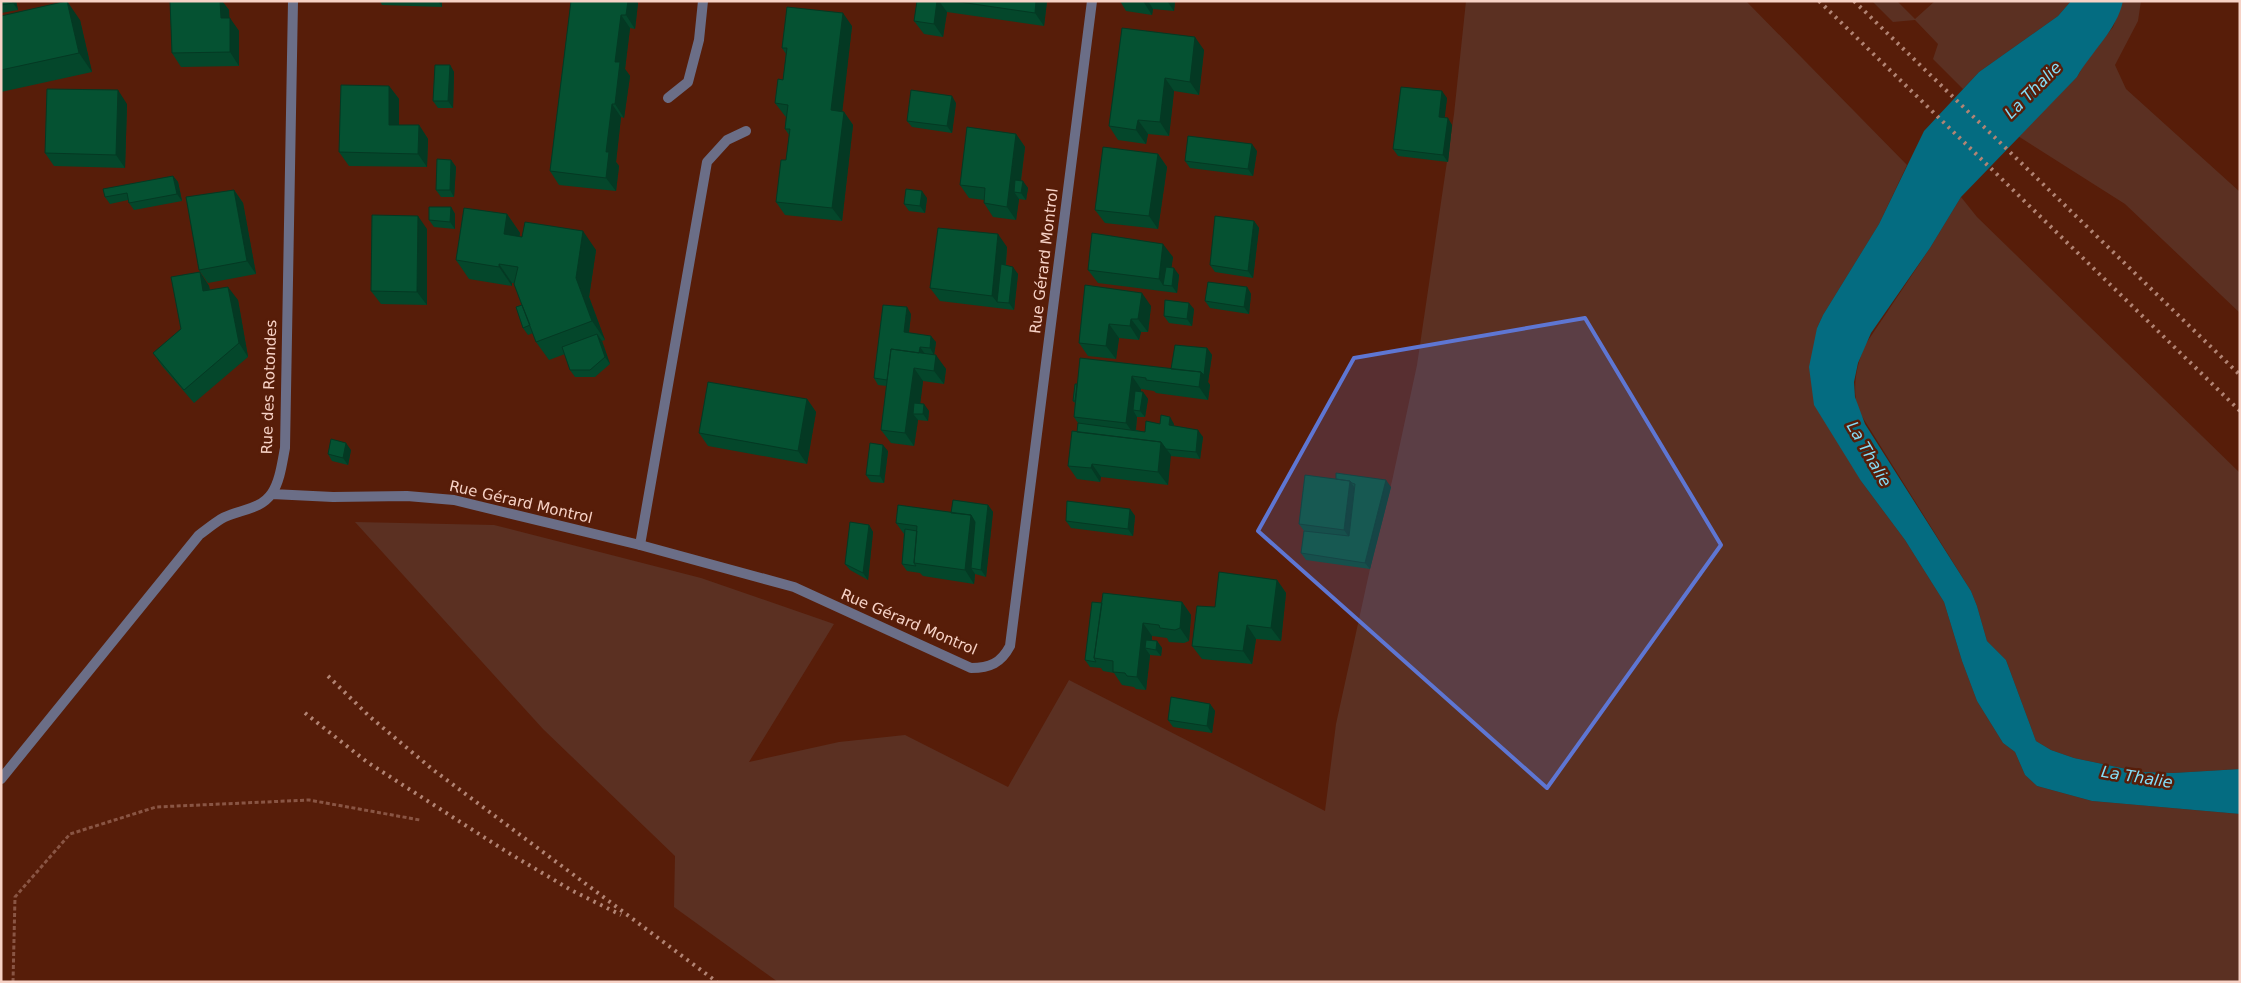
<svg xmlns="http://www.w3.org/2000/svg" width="2241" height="983" font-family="'DejaVu Sans',sans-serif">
<rect width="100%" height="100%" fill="#571d09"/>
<path fill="#5b3022" d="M1466 1H1746L1907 165 1879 224 1823 315 1817 328 1861 481 1905 540 1944 602 1962 661 1977 701 2003 743 2015 752 2025 775 2037 786 2092 801 2240 814V982H778L674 907 675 856 543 729 355 522 494 525 701 578 834 624 749 762 839 742 905 735 1008 787 1069 680 1325 811 1336 724 1375 546 1392 481 1417 365 1454 114Z
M1872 1H1897L1915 19 1935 1H2071L2058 16 1979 72 1963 89 1933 59 1938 44 1915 20 1893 22Z
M2123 1H2141L2138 21 2115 65 2126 89 2240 192V313L2125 204 2018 136 2077 77 2087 60 2113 27Z
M1961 197 1977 217 2240 473V769L2173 773 2141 772 2074 758 2051 750 2036 741 2006 660 1987 641 1977 606 1971 591 1858 410C1852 387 1856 367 1865 345L1930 248Z"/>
<path fill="#046c81" d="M2071 1H2123C2117 30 2091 52 2077 77L1961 197 1930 248 1871 333 1858 363 1854 382 1855 397 1865 424 1971 591 1977 606 1987 641 2006 660 2036 741 2051 750 2074 758 2141 772 2173 773 2240 769V814L2092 801 2037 786 2025 775 2015 752 2003 743 1977 701 1962 661 1944 602 1905 540 1861 481 1814 405 1809 367 1817 328 1823 315 1879 224 1924 131 1979 72 2058 16Z"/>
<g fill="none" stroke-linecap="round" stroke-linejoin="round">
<path stroke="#895544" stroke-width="3" stroke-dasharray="4 2.5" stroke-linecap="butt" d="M13 982 15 897 70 834 156 807 309 800 420 820"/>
<path stroke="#6b6e87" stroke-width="10" d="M668 98 688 82 699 40 703 1
M640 545 707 162 727 140 746 131"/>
<path stroke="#6b6e87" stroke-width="10" d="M272 494 333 497 407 496 454 500 640 545 794 587 971 668C990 668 1001 663 1010 646L1092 1
M1 779 199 535C206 530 213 524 221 519 238 509 260 511 272 493 280 481 282 463 285 448L293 1"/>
<path stroke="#b28474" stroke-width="4" stroke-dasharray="2.5 5" stroke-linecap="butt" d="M1819 1 2240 411
M1854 1 2240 375
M328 676 369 716 432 769 717 982
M305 713 367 762 507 852 571 890 621 915"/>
</g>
<path fill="#04472b" d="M1 1H16L18 10 1 13Z
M170 1H222L229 10V18L239 31V66L181 67 172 53Z
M380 1H442V7L382 5Z
M571 1 638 3 635 29 630 28 625 69 630 76 624 118 621 117 616 162 619 166 616 191 559 185 550 171Z
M917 1H1047L1044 26 947 12 943 37 924 34 914 21Z
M1120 1H1175L1174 11 1153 9 1152 15 1126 11Z
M1 16 80 20 92 72 1 92Z
M852 26 842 111 844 112 853 125 842 221 785 215 776 202 786 160 789 135 785 129 786 117 785 116 775 103 783 80 786 54 782 48Z
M1122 28 1204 50 1199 95 1174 91 1169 136 1148 134 1146 144 1118 140 1109 126Z
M450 65 454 72 453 108H438L433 101Z
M389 86 399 99V125H419L428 139 427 167 349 166 339 152Z
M1447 98 1444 118 1452 125 1448 162 1398 156 1393 149Z
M956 103 952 133 912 127 907 121Z
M127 104 125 168 54 166 45 153Z
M1016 134 1025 147 1021 181 1028 188 1026 200 1019 199 1016 220 993 217 984 203V200L969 198 960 185Z
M1257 151 1253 176 1190 168 1185 161Z
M1158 154 1167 167 1158 229 1105 223 1095 210Z
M451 160 456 167 454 197H441L436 190Z
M173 176 178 182 182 201 134 210 129 203 128 200 110 204 105 197Z
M234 190 243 203 256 274 208 283 199 270Z
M927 198 925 213 909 211 904 204Z
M451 207 455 214V229L434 227 429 220Z
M507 214 520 233 519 237 596 250 589 297 605 340 602 341 610 364 595 377H575L570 370 565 354 549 360 536 342 533 333 528 335 523 328 522 305 515 283H512V286L469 279 456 260Z
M1254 221 1259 228 1253 278 1215 272 1210 265Z
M427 229V305L381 304 371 291Z
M1007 247 1006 265 1018 274 1014 310 940 301 930 288Z
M1173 257 1171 267 1179 275 1177 293 1098 283 1088 270Z
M200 272 209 286 210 290 238 300 248 357 194 403 162 366 153 353 181 329Z
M1085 285 1151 306 1148 332H1141L1139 340 1119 338 1116 359 1088 356 1079 343Z
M1247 287 1251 294 1249 314 1210 308 1205 301Z
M1194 309 1192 326 1169 323 1164 316Z
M911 314 909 333 936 342 934 355 946 369 944 384 923 381 920 403 929 411 928 421 918 420 914 446 891 443 881 430 887 386 878 385 874 378Z
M1207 348 1212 355 1208 382 1210 385 1208 400 1156 393 1154 391 1141 389V392H1143L1148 399 1145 417H1137L1136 430 1145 432 1160 424H1174V426L1203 437 1200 459 1170 456 1168 485 1101 477 1100 482 1077 479 1068 466 1077 432 1078 423 1074 417 1075 403 1073 401 1077 384 1171 369Z
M807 399 816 412 807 464 708 446 699 433Z
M351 450 348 465 332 461 328 454Z
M888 451 884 483 871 482 866 475Z
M1305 475 1391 487 1370 569 1306 560 1301 553 1304 531 1299 524Z
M988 505 993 512 986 577 975 574 974 584 923 576 920 573 907 571 902 564 904 534 896 523 951 513Z
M1130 509 1135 516 1133 536 1071 528 1066 521Z
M869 525 873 532 868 580 850 570 845 564Z
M1277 580 1286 593 1281 641 1256 639 1252 664 1202 659 1192 646 1215 607Z
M1182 602 1191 615 1189 641 1184 643 1169 642 1167 638 1152 636V641H1157L1162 648 1161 656 1150 655 1146 690 1136 689 1134 687 1122 685 1114 673 1103 671 1101 668 1090 667 1085 660 1102 603Z
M1210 704 1215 711 1212 733 1173 727 1168 720Z"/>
<path fill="#043923" d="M12 1H16L18 10 13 3Z
M67 1 80 20 92 72 79 53Z
M220 1H222L229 10 230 27V18L239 31V66L230 52 221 18Z
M438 1H442V7Z
M628 1H637L638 3 635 29 626 15Z
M937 1H939L947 12 943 37 934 24Z
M1036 1H1047L1044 26 1035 13Z
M1143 1H1148L1153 9 1152 15Z
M1167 1H1175L1174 11Z
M843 13 852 26 841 123 831 110Z
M621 15 630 28 625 69 630 76 624 118 615 104V62Z
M1195 37 1204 50 1199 95 1190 82Z
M450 65 454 72 453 108 448 101Z
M1165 78 1174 91 1169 136 1160 122Z
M389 86 399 99V138L389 125Z
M118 90 127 104 125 168 116 155Z
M1442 91 1447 98 1444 124 1439 117Z
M952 96 956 103 952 133 947 126Z
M612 104 621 117 616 162 619 166 616 191 606 178V152Z
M844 112 853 125 842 221 832 208Z
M1448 118 1452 125 1448 162 1443 155Z
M1138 120 1148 134 1146 144 1136 130Z
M419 125 428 139 427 167 418 154Z
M1016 134 1025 147 1019 193 1014 192 1019 199 1016 220 1007 207Z
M1252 144 1257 151 1253 176 1248 169Z
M1158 154 1167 167 1158 229 1149 216Z
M451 160 456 167 454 197 450 190Z
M173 176 178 182 182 201 177 194Z
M1023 181 1028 188 1026 200 1021 193Z
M234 190 243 203 256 274 247 261Z
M922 191 927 198 925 213 920 206Z
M451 207 455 214V229L450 222Z
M507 214 520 233 517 253 504 234Z
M418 216 427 229V305L417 292Z
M1254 221 1259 228 1253 278 1248 271Z
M583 231 596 250 589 297 605 340 592 321 576 278Z
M998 234 1007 247 1002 302H997L992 296Z
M1163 244 1173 257 1169 286 1163 285 1159 279Z
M499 264 512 283V286L499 267Z
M1013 267 1018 274 1014 310 1009 303Z
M1174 268 1179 275 1177 293 1172 286Z
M200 272 209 286 212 305 203 291Z
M228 287 238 300 248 357 239 343Z
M1247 287 1251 294 1249 314 1244 307Z
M1142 293 1151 306 1148 332 1138 319Z
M1189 303 1194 309 1192 326 1187 319Z
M907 307 911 314 908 339 904 332Z
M1131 319 1141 332 1139 340 1130 326Z
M1109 324 1119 338 1116 359 1106 346Z
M597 334 602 341 610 364 605 357Z
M931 336 936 342 934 355 930 348Z
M920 347 925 354 918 359Z
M1207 348 1212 355 1208 382 1210 385 1208 400 1199 387 1201 372Z
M936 355 946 369 944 384 934 371Z
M914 368 923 381 919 414H913L918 420 914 446 905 433Z
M1132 376 1141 389 1138 411 1133 410 1137 417 1135 436 1126 423Z
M1143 392 1148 399 1145 417 1140 411Z
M807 399 816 412 807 464 798 451Z
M924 404 929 411 928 421 923 414Z
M1170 417 1174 424V432L1169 425Z
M1198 430 1203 437 1200 459 1196 452Z
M1161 442 1171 455 1168 485 1158 472Z
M346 443 351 450 348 465 343 458Z
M883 445 888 451 884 483 880 476Z
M1092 464 1101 477 1100 482 1091 468Z
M1386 480 1391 487 1370 569 1365 563Z
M1350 481 1359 494 1353 543 1344 530Z
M988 505 993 512 986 577 981 570Z
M1130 509 1135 516 1133 536 1128 529Z
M971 515 980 529 971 568 975 574 974 584 965 570Z
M869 525 873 532 868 580 863 573Z
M1277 580 1286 593 1281 641 1271 628Z
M1182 602 1191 615 1189 641 1180 628Z
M1143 623 1152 636 1151 649 1145 648 1150 655 1146 690 1137 677Z
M1247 625 1256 639 1252 664 1243 651Z
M1157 641 1162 648 1161 656 1156 650Z
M1210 704 1215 711 1212 733 1207 726Z"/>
<path fill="#055232" stroke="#043923" d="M1 1H12L13 3 1 5Z
M67 1 79 53 1 70V16Z
M170 1H220L221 18H230V52L172 53Z
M571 1H628L626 15H621L615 62H620L615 104H612L606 152H609L606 178 550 171Z
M917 1H937L934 24 914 21Z
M953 1H1036L1035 13Z
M787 7 843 13 831 110 844 112 832 208 776 202 781 160H786L790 129H785L788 105 775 103 778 79 783 80 787 48H782Z
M1122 28 1195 37 1190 82 1165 78 1160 122 1138 120 1136 130 1109 126Z
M435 65H450L448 101H433Z
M341 85 389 86V125H419L418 154 339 152Z
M1401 87 1442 91 1439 117 1448 118 1443 155 1393 149Z
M47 89 118 90 116 155 45 153Z
M911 90 952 96 947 126 907 121Z
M967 127 1016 134 1007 207 984 203 985 188 960 185Z
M1188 136 1252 144 1248 169 1185 161Z
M1103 147 1158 154 1149 216 1095 210Z
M437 159 451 160 450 190H436Z
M173 176 177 194 129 203 127 193 105 197 103 189Z
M1015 180 1023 181 1021 193 1014 192Z
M906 189 922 191 920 206 904 204Z
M234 190 247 261 199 270 186 197Z
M429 207H451L450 222 429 220Z
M464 208 507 214 504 234 522 237 525 222 583 231 576 278 592 321 536 342 514 284 518 267 499 264V267L456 260Z
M372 215 418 216 417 292 371 291Z
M1215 216 1254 221 1248 271 1210 265Z
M938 228 998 234 992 296 930 288Z
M1092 233 1163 244 1159 279 1088 270Z
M1001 264 1013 267 1009 303 997 302Z
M1166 267 1174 268 1172 286 1163 285Z
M200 272 203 291 228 287 239 343 184 390 153 353 181 329 171 277Z
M1208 282 1247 287 1244 307 1205 301Z
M1085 285 1142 293 1138 319H1131L1130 326 1109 324 1106 346 1079 343Z
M1165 300 1189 303 1187 319 1164 316Z
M522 305 530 325 523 328 516 307Z
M883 305 907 307 904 332 931 336 930 348 920 347 919 353 891 349 887 380 874 378Z
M597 334 605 357 590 370H570L562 347Z
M1175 345 1207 348 1204 375 1201 372 1171 369Z
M891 349 936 355 934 371 914 368 905 433 881 430Z
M1080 358 1201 372 1199 387 1146 380V378L1132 376 1126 423 1074 417Z
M708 382 807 399 798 451 699 433Z
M1075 384H1077L1075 401H1073Z
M1135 391 1143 392 1140 411 1133 410Z
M914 403 924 404 923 414H913Z
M1161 415 1170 417 1169 425 1198 430 1196 452 1166 449 1161 442 1077 432 1078 423 1145 432 1146 421 1160 424Z
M1072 431 1161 442 1158 472 1092 464 1091 468 1068 466Z
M331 439 346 443 343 458 328 454Z
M870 443 883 445 880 476 866 475Z
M1336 473 1386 480 1365 563 1301 553 1304 531 1349 536 1355 484 1352 483 1350 481 1336 479Z
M1305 475 1350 481 1344 530 1299 524Z
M953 500 988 505 981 570 971 568 975 522 971 515 951 513Z
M1067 501 1130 509 1128 529 1066 521Z
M898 505 971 515 965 570 914 563 917 526 896 523Z
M850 522 869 525 863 573 845 564Z
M905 529 917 531 914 563 916 566 902 564Z
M1219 572 1277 580 1271 628 1247 625 1243 651 1192 646 1197 606 1215 607Z
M1103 593 1182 602 1180 628 1175 630 1160 628 1159 625 1143 623 1137 677 1127 676 1125 673 1113 672V661L1094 658Z
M1092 602 1102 603 1094 658 1096 662 1085 660Z
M1146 640 1157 641 1156 650 1145 648Z
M1171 697 1210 704 1207 726 1168 720Z"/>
<path fill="#5e76d3" fill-opacity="0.2" stroke="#5e76d3" stroke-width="4" stroke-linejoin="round" d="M1585 318 1721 545 1547 788 1258 531 1354 358Z"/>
<g text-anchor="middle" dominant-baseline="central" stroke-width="5" stroke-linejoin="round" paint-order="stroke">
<g font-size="15" fill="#f7d2c6" stroke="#571d09">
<text transform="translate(1044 261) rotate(-83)">Rue Gérard Montrol</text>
<text transform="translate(269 387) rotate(-88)">Rue des Rotondes</text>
<text transform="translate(521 502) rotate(13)">Rue Gérard Montrol</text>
<text transform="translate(909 622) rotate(23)">Rue Gérard Montrol</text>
</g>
<g font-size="16" font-style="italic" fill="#84def8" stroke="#571d09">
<text transform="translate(2033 90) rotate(-45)">La Thalie</text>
<text transform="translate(1869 454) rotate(60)">La Thalie</text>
<text transform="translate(2137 777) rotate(9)">La Thalie</text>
</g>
</g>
<rect width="2241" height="983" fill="none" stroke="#f7d2c6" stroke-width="5"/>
</svg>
